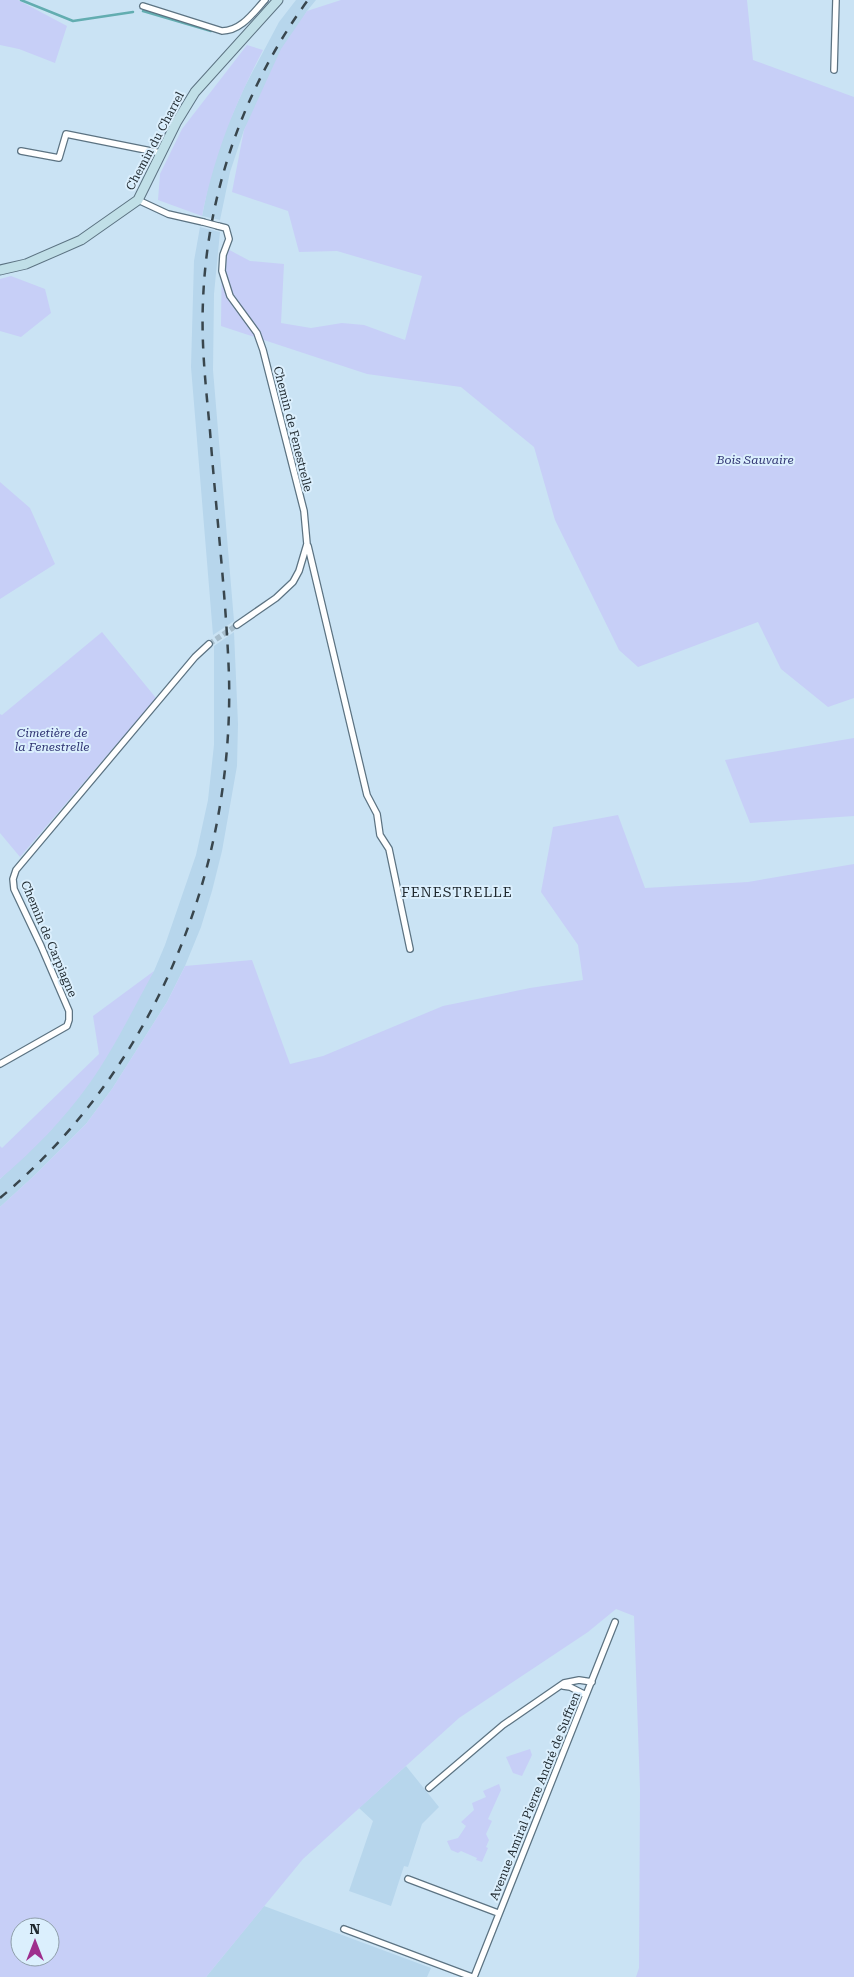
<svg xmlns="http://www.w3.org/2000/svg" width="854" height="1977" font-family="'Roboto Serif',serif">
<rect width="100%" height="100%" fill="#cae3f4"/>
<path fill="#b7d6ec" d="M296 0H316L307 11 244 130 230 172 220 220 202 216 210 177 225 131 244 88 279 22Z
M200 227 220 232 214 294 213 370 234 621 213 635 191 367 194 261Z
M234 632 238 724 237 766 222 851 212 891 201 927 185 966 167 1002 112 1089 86 1124 35 1175 0 1207V1179L52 1129 154 971 165 945 196 855 208 800 214 745V646Z
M406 1766 439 1807 422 1824 408 1867 404 1866 391 1906 349 1891 373 1821 359 1808Z
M264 1906 431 1968 427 1977H206Z"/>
<path fill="#c7cff7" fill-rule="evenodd" d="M0 0H18L67 26 55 63 19 49 0 45Z
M341 0H747L753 60 854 97V698L828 707 781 669 758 622 638 667 619 650 555 520 534 447 461 387 367 374 221 326 222 246 250 261 284 264 281 323 311 328 342 323 364 325 405 340 422 276 337 251 299 252 288 211 232 192 244 130 281 49 307 11Z
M247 45 263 50C234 106 215 153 202 216L158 200 160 174 182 129Z
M11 276 45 289 51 313 21 337 0 331V279Z
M0 482 30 508 55 564 0 599Z
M102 632 156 698 20 857 0 833V714L2 715Z
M854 738V816L750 823 725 760Z
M618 815 645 888 748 882 854 864V1977H636L639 1968 640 1789 634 1616 616 1609 588 1632 459 1718 303 1859 206 1977H0V1207L35 1175 86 1124 112 1089 167 1002 185 966 252 960 290 1064 323 1056 443 1006 530 988 583 980 578 945 541 892 553 827ZM20 1927H50V1957H20Z
M154 971C133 1009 114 1049 89 1084 64 1119 33 1151 0 1179V1146L2 1148 99 1054 93 1016Z
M530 1749 532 1755 522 1776 513 1773 506 1757Z
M499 1784 501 1790 488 1819 492 1821 486 1834 489 1840 486 1847 488 1848 482 1862 476 1860 477 1858 461 1851 458 1853 451 1850 447 1841 458 1838 466 1826 461 1822 474 1810 472 1803 486 1797 483 1791Z"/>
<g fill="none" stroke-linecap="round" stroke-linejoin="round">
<path stroke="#62adb0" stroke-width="2.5" d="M21 0 73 21 133 12
M143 11 211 31"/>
<path stroke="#a8becc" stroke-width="5.5" stroke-dasharray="5.5 3" stroke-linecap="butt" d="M209 644 237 625"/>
<g stroke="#5c7382" stroke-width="8">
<path id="street" d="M143 6 222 31C241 31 253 13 265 0
M834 70 836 0
M21 151 59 158 66 134 161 153
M138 200 168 214 203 222
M218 226 226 228 229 239 223 255 222 271 230 296 257 333 263 350 304 511 307 544 299 571 293 582 276 598 237 625
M308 546 367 795 377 814 380 835 389 849 410 949
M0 1064 67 1026 69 1020V1011L41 946 14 889 13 879 16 870 195 657 209 644
M563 1686 570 1687 586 1695
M429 1788 503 1725 564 1683 579 1680 592 1682
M408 1879 498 1913
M344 1929 472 1977
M474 1977 615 1622"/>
</g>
<g stroke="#5c7382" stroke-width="11">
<path id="secondary" d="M0 270 26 264 81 240 138 200 176 123 195 92 278 0"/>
</g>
<use href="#street" stroke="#fff" stroke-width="5.5"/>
<use href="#secondary" stroke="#c0dfe7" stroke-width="9"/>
<path stroke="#39464d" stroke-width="2.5" stroke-dasharray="9 9" stroke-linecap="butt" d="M0 1198C153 1070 234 874 229 676 226 594 216 512 210 431 206 388 201 345 203 301 207 193 244 87 308 0"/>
<g stroke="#5c7382" stroke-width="8" stroke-linecap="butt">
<path id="street-bridge" d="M203 222 218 226"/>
</g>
<use href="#street-bridge" stroke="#fff" stroke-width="5.5"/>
</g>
<g text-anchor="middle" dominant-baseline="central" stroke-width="4" stroke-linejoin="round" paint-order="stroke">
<g font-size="12" fill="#1e282e" stroke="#dbeffd">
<text transform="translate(155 141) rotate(-62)">Chemin du Charrel</text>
<text transform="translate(293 429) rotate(76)">Chemin de Fenestrelle</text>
<text transform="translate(49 939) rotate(67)">Chemin de Carpiagne</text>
<text transform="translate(535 1796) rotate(-68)">Avenue Amiral Pierre André de Suffren</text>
</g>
<g font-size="12" font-style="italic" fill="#303573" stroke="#dbeffd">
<text x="755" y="460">Bois Sauvaire</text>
<text x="52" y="733">Cimetière de<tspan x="52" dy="14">la Fenestrelle</tspan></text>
</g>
<g font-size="14" letter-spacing="1" fill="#1e282e" stroke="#dbeffd">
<text x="457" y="892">FENESTRELLE</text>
</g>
</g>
<g transform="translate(35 1942)"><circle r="24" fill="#dbeffd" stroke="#8f9faa"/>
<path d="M0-4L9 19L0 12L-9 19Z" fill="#9e2e8d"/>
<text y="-8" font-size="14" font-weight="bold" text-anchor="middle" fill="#1e282e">N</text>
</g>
</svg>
